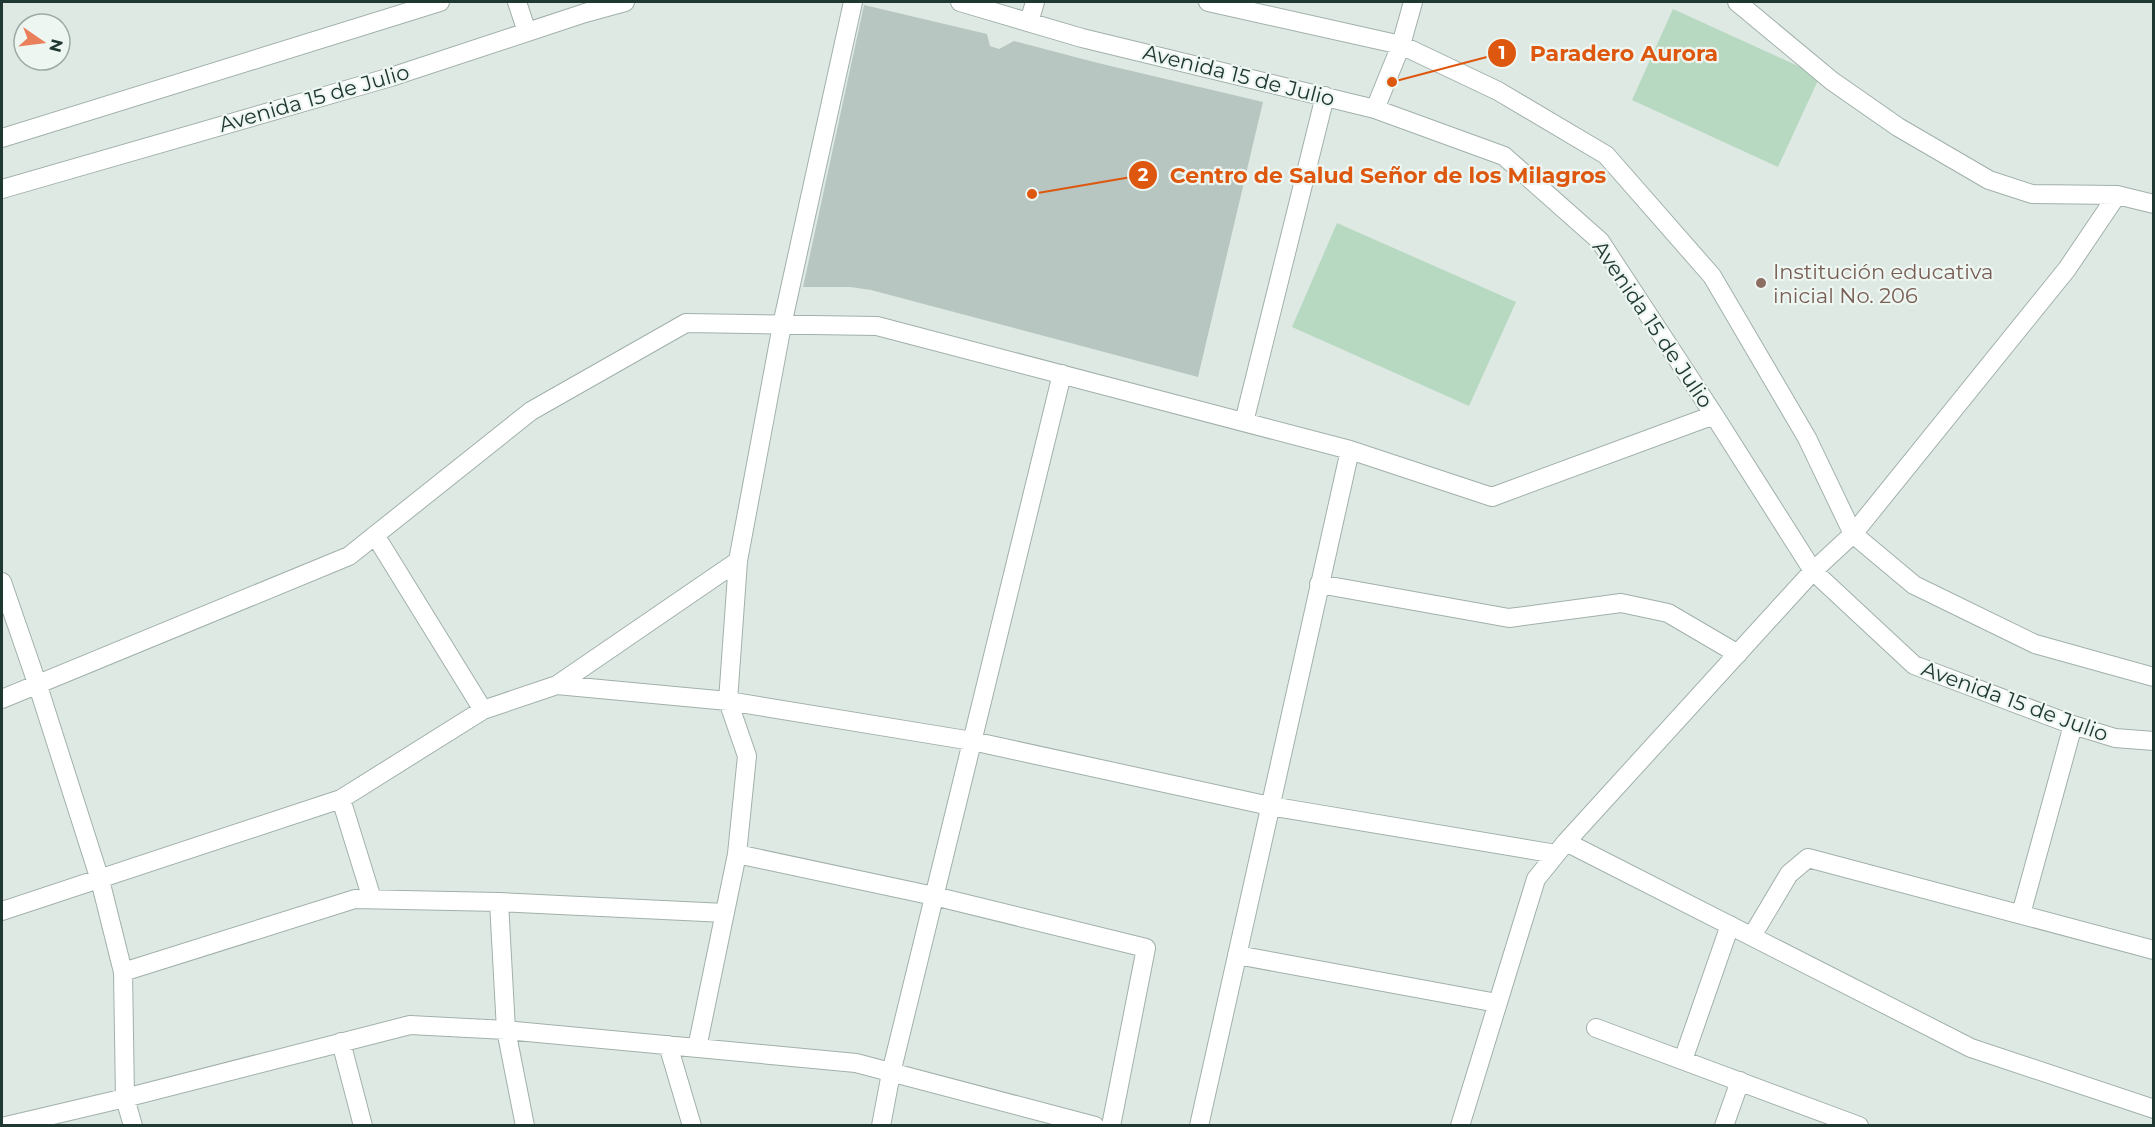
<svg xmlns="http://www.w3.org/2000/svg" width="2155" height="1127" font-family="Montserrat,sans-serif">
<rect width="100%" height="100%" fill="#dee9e4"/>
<path fill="#b8d9c1" d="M1673 9 1820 76 1778 167 1632 100Z
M1337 223 1516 302 1469 406 1292 327Z"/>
<path fill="#b7c6c0" d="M864 5 987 34 990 46 999 49 1014 41 1098 63 1263 102 1198 377 871 290 850 287H803Z"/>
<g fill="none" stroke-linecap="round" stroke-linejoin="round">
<g stroke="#a1b0ab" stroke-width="20">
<path id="minor" d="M517 2 527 32
M960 2 1082 38 1375 109 1504 156 1600 241 1714 415 1813 571 1914 665 2073 725 2115 738 2154 741
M1208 2 1401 45 1498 91 1606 155 1712 276 1807 438 1853 534 1914 585 2035 644 2154 677
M1737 2 1832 81 1898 127 1989 180 2032 194 2117 195 2154 204
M1029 22 1035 2
M1375 109 1401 45 1413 2
M2 138 440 2
M2 189 391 77 585 13 625 2
M1244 422 1325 96
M375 535 483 710
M2 582 38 686 100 880 123 972 125 1098 133 1126
M1319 584 1509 618 1621 603 1668 613 1738 654
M557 685 728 701 972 741 1270 806 1556 854
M2 699 349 556 531 411 686 323 877 326 1350 450 1492 497 1714 415
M341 799 372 899
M1566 842 1971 1048 2154 1109
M737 854 934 896 1146 948 1111 1126
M499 902 506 1030 525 1126
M2 911 341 799 483 710 557 685 738 561
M2021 914 2073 725
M1752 936 1789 874 1808 858 2154 950
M1237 955 1497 1003
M123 972 355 899 499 902 725 913
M1596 1028 1859 1126
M341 1042 363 1126
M668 1045 692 1126
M697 1048 737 854 747 756 728 701 738 561 782 325 853 2
M1683 1060 1730 925
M6 1126 125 1098 410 1025 506 1030 856 1063 1095 1126
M881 1126 891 1073 1062 374
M1199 1126 1350 450
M1460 1126 1536 879 1566 842 1813 571 1853 534 2067 269 2117 195
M1724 1126 1740 1081"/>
</g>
<use href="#minor" stroke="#fff" stroke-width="18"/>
</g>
<circle fill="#8d6e63" stroke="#eef6f2" stroke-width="2" cx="1761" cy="283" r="6"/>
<g text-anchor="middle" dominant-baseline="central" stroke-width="4.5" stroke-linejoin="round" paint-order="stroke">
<g font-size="21" fill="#203832" stroke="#eef6f2">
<text transform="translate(1239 75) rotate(14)">Avenida 15 de Julio</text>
<text transform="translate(314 98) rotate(-16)">Avenida 15 de Julio</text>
<text transform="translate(1653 324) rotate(56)">Avenida 15 de Julio</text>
<text transform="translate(2015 701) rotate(20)">Avenida 15 de Julio</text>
</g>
<g font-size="21" fill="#785e54" stroke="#eef6f2" text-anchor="start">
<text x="1773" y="271">Institución educativa<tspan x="1773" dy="24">inicial No. 206</tspan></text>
</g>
</g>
<path fill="none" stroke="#de570e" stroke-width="2" d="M1392 82L1502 53M1032 194L1143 175"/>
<g fill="#de570e" stroke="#eef6f2" stroke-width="2">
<circle cx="1392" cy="82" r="6"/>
<circle cx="1032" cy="194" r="6"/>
<circle cx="1502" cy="53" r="15"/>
<circle cx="1143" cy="175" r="15"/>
</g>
<g font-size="18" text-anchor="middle" font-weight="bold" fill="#fff">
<text x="1502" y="59">1</text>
<text x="1143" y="181">2</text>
</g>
<g font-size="22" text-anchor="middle" font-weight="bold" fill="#de570e" stroke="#eef6f2" stroke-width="4.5" stroke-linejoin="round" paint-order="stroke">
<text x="1624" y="61">Paradero Aurora</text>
<text x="1388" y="183">Centro de Salud Señor de los Milagros</text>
</g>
<rect width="2155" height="1127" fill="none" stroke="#203832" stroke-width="6"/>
<g transform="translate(42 42) rotate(104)"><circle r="28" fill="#eef6f2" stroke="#9caaa5" stroke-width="1.5"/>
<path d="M0-4.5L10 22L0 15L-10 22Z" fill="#ea7f5b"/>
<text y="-9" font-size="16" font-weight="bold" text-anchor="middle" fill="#203832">N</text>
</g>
</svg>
